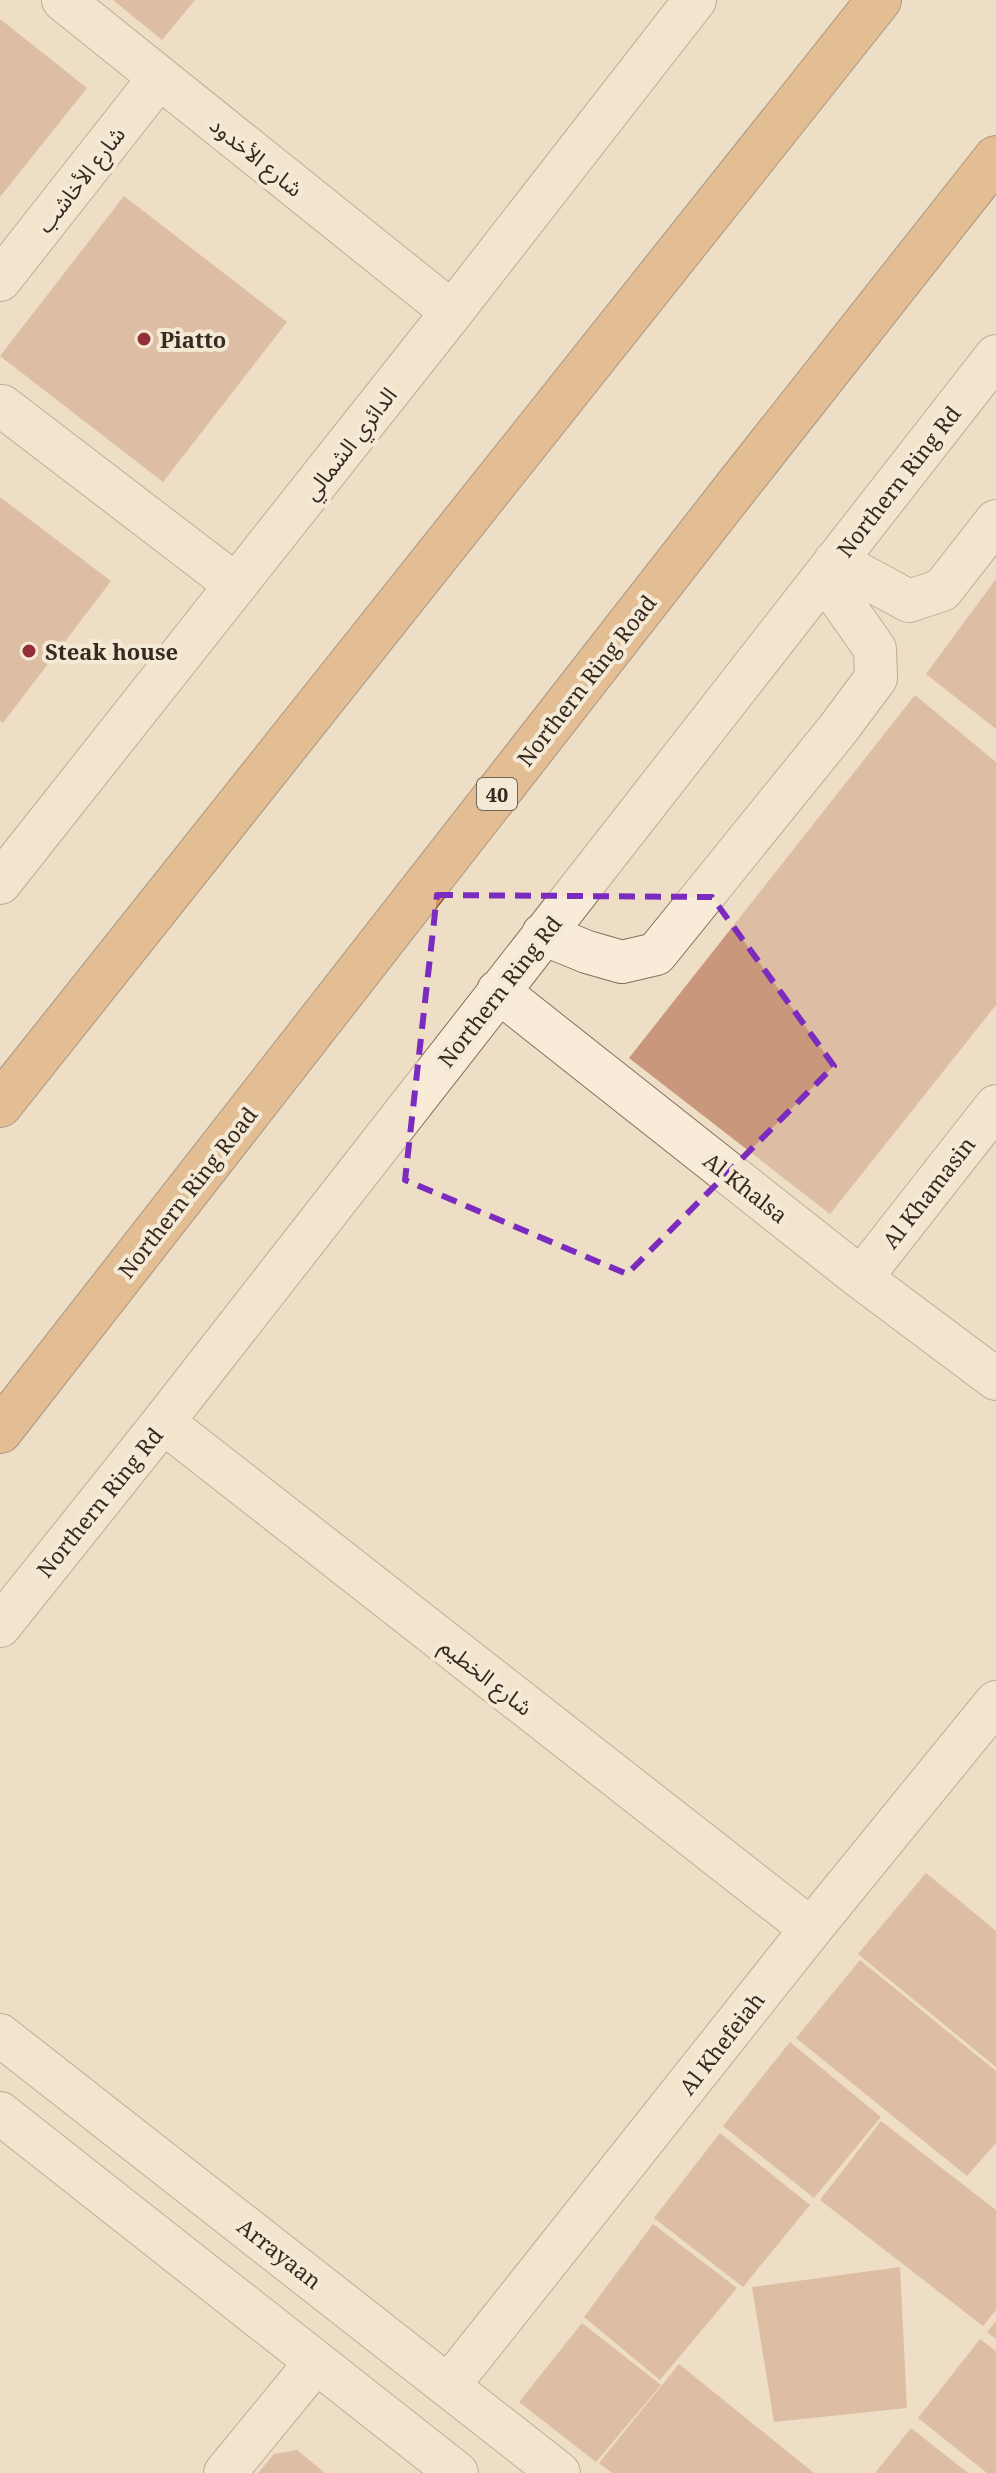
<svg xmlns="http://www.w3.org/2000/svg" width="996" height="2473" font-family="'Noto Serif','Noto Sans Arabic',serif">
<rect width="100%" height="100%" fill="#eddec5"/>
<path fill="#c9977c" d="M113 0H195L162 40Z
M0 19 87 88 0 197Z
M124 196 287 322 163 482 0 356Z
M0 497 111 581 3 723 0 721Z
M996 579V729L926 674Z
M915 695 996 762V1005L830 1214 629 1058Z
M926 1873 996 1931V2067L858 1954Z
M860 1960 996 2071V2143L967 2176 796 2038Z
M790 2042 881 2117 814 2198 723 2126Z
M881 2121 996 2210V2310L983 2326 820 2200Z
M720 2133 810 2205 743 2287 654 2218Z
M653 2224 737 2288 660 2380 584 2317Z
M900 2267 907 2408 774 2422 752 2287Z
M996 2321V2339L987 2332Z
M582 2323 661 2385 596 2462 519 2402Z
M980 2339 996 2351V2473H987L918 2418Z
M679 2364 814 2473H612L599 2463Z
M911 2428 968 2473H875Z
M297 2450 325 2473H258L274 2454Z"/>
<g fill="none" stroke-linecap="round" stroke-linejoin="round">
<g stroke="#876f5c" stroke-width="44">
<path id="minor" d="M63 0 452 312
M0 280 159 78
M2 406 236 585
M835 561 909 601 942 590 996 521
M0 883 452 312 695 0
M543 934 587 952 622 962 656 954 838 729 876 678 875 649 824 576
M498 991 861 1278 996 1379
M861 1278 996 1106
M163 1422 811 1929
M0 1626 163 1422 996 356
M0 2035 559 2473
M0 2113 457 2473
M449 2385 811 1929 996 1702
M225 2473 316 2362"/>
</g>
<g stroke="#553e30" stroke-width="46">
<path id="highway" d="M0 1105 879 0
M0 1431 734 490 996 158"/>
</g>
<use href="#minor" stroke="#f8ecd8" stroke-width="42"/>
<use href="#highway" stroke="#d89759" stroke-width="44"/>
</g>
<path d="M0 0H996V2473H0ZM437 895 712 897 834 1066 627 1274 405 1180Z" fill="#eddec5" fill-opacity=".55" fill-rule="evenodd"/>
<path fill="none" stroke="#7b2cbf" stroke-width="6" stroke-dasharray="16 10" stroke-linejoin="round" d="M437 895 712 897 834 1066 627 1274 405 1180Z"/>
<g fill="#942e36" stroke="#f4e9d4" stroke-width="3">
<circle cx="144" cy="339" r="8"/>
<circle cx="29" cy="651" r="8"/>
</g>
<g text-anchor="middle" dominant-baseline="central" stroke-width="8" stroke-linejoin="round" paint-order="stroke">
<rect fill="#f4e9d4" stroke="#706355" stroke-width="2" x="477" y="778" width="40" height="32" rx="6"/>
<g font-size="20" font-weight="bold" fill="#37291f">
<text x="497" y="794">40</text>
</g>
<g font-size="22" fill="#37291f" stroke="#f4e9d4">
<text transform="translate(257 156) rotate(39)">شارع الأخدود</text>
<text transform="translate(80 179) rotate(-52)">شارع الأخاشب</text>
<text transform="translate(349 443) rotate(-52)">الدائري الشمالي</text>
<text transform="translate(898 481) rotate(-52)">Northern Ring Rd</text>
<text transform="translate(586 680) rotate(-52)">Northern Ring Road</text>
<text transform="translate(499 991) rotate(-52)">Northern Ring Rd</text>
<text transform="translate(746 1187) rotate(38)">Al Khalsa</text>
<text transform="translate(187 1192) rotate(-52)">Northern Ring Road</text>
<text transform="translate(928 1192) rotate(-52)">Al Khamasin</text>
<text transform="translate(99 1502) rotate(-51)">Northern Ring Rd</text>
<text transform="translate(487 1676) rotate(38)">شارع الخطيم</text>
<text transform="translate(721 2043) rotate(-52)">Al Khefeiah</text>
<text transform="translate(280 2253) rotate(38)">Arrayaan</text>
</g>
<g font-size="22" font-weight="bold" fill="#37291f" stroke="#f4e9d4" text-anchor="start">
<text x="160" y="339">Piatto</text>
<text x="45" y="651">Steak house</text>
</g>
</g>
</svg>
